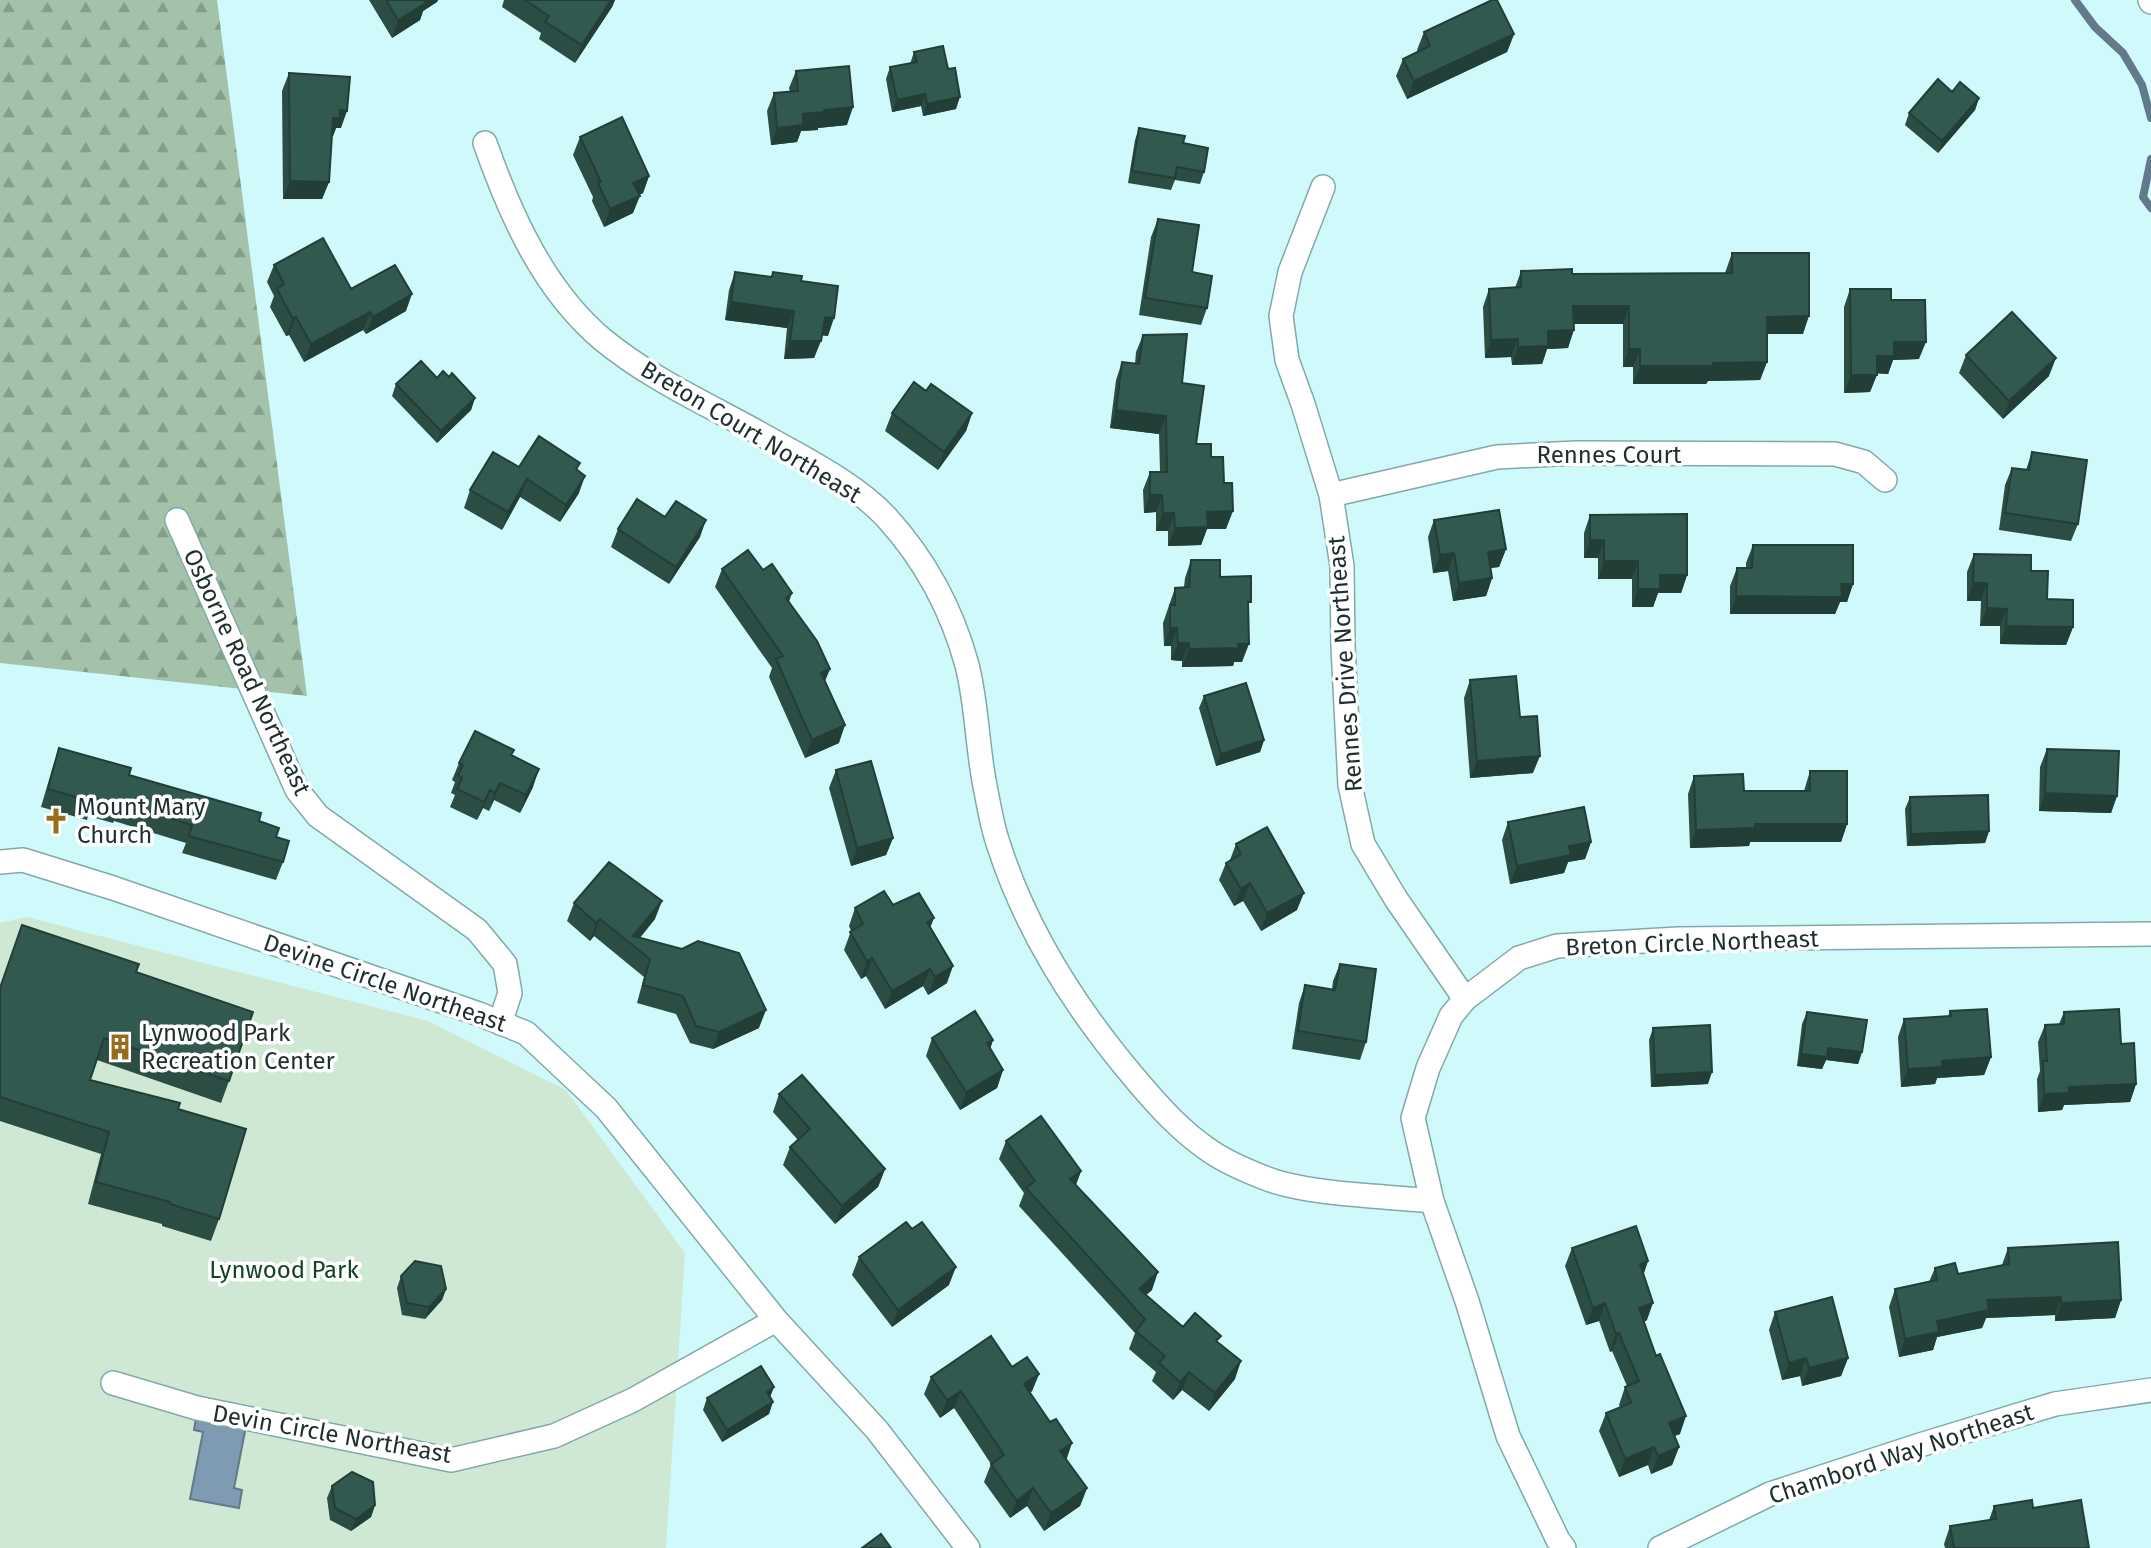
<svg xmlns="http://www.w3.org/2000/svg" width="2151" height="1548" font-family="'Fira Sans',sans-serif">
<defs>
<pattern id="forest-firs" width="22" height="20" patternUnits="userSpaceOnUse" patternTransform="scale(1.75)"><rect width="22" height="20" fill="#a3c2a9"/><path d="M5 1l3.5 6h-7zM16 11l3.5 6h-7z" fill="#849e8a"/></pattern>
</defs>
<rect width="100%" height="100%" fill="#cff9fa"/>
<path fill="url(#forest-firs)" d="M0 0H217L307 696 0 663Z"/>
<path fill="#cfe8d4" d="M27 917 428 1021 566 1090 685 1253 666 1548H0V923Z"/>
<path fill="#7f9ab3" stroke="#627a8b" stroke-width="2" d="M197 1412 247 1421 234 1488 242 1490 239 1508 190 1499 203 1432 194 1430Z"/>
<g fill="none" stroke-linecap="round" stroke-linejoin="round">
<path stroke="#627a8b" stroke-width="8" d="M2075 0 2095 27 2123 53 2142 85 2151 118
M2151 159 2143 197 2151 208"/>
<g stroke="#82a9aa" stroke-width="26">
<path id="minor" d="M2150 0 2151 2
M485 143C510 214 543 289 602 339 650 379 711 406 766 437 805 459 857 485 887 518 925 560 952 610 967 665 977 704 977 746 985 786 989 806 992 827 999 846 1027 933 1079 1013 1138 1082 1160 1108 1182 1132 1210 1151 1226 1162 1247 1171 1265 1178 1308 1195 1384 1196 1432 1201
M1323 187 1290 272 1281 316 1287 360 1303 404 1331 495 1342 566 1343 646 1350 785 1363 844 1396 899 1465 999
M1331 495 1497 457 1576 453 1835 454 1864 462 1885 480
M177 520 297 790 318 816 477 930 505 964 510 993 500 1023
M0 862 23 860 113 888 479 1014 526 1033 606 1108 776 1320 877 1430 968 1548
M113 1383 197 1408 451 1460 554 1436 633 1400 776 1320
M1564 1548 1558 1540 1508 1436 1467 1301 1432 1201 1413 1118 1428 1068 1451 1016 1465 999 1519 958 1557 946 1678 939 2151 934
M1660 1548 1770 1494 1920 1445 2055 1404 2151 1390"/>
</g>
<use href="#minor" stroke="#fff" stroke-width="23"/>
</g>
<path fill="#2b4d44" d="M369 0H438L437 2 423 11 420 20 392 38Z
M504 0H615L612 7 575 63 539 39 541 33 502 7Z
M1424 32 1514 34 1507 52 1407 99 1396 76 1403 59 1418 52 1417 50Z
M914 52 948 69 956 109 923 116 921 106 892 112 886 79 890 67 910 64Z
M796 71 847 125 818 128V130L801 131 797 142 771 145 767 111 774 93 790 92 789 88Z
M289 73 341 128H336L333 136H332L329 182 322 199H283L282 91Z
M1979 98 1975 110 1938 153 1905 125 1909 113Z
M1139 128 1183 143 1204 172 1200 184 1175 180 1171 190 1128 183 1135 140Z
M580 137 649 176 643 193 639 195 633 213 604 227 592 201 593 197 573 155Z
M1158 219 1192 272 1207 308 1201 325 1139 315 1151 237Z
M1732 253 1803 334H1767V362L1760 380 1708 381 1706 384H1633V367H1623V324H1574L1568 348 1547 349 1542 364 1512 365 1511 357 1485 358 1483 307 1489 289 1515 288 1521 271 1572 274 1725 273Z
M274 265 351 289 406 311 366 334 363 330 304 362 289 335 286 336 270 307 274 296 267 282Z
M735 272 771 277 773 272 801 281 828 336 822 335 814 358 784 359 787 328 725 320 729 290Z
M1850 289 1891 300 1919 359 1893 360 1888 374 1877 373 1870 392 1844 393V307Z
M1143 335 1182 383 1196 444 1211 457 1224 483 1226 529H1207L1201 545 1168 546V531H1156V512L1144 513 1143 490 1150 472H1160L1159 434 1110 428 1116 380 1122 362 1135 364 1136 352Z
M1966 355 2049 376 2003 419 1959 373Z
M449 377 475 398 471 410 437 443 392 396 396 384 437 378Z
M926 391 972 413 966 431 938 470 885 431 892 413Z
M2032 452 2078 524 2071 541 1999 530 2005 485 2012 468 2026 470Z
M580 463 577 470 579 493 560 522 520 497 502 530 464 508 470 490 519 467Z
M1590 515 1687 575 1681 593H1658L1653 607H1632V579H1598V558H1584V533Z
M665 517 700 537 669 584 611 547 618 529Z
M1434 520 1506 549 1499 567 1490 568 1492 578 1486 596 1453 601 1448 571 1433 573 1428 537Z
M1753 545 1853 584 1847 602H1840L1835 614H1730V586L1737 568H1746V563Z
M1974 554 2031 571 2047 599 2073 627 2066 645 2000 644V626H1980L1981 601H1967V572Z
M1191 560 1220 577 1248 609 1242 662H1234L1233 666 1182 667V661L1171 660V646H1164L1163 623 1175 588 1184 587 1185 578Z
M722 569 763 570 792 593 789 602 825 681 839 743 805 758 769 677 772 668 715 587Z
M1470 680 1520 717 1533 773 1470 778 1464 698Z
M1204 696 1264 740 1260 752 1216 766 1199 708Z
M59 748 129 775 259 821 276 837 283 862 276 880 182 853 186 843 114 821 113 823 88 816 87 820 41 807 53 766Z
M2047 749 2117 796 2111 813 2039 811 2040 767Z
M514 750 512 755 533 787 520 813 494 800 489 811 483 808 477 820 450 807 455 795 451 793 455 782 452 780 459 763Z
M836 770 893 838 886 855 851 866 829 788Z
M1810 771 1847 824 1841 842H1750L1749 846 1690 848 1688 794 1694 776 1744 791H1804Z
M1910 797 1989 831 1985 843 1907 846 1905 809Z
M1508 822 1591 842 1585 859 1568 862 1564 873 1510 884 1502 840Z
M1236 844 1297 910 1261 931 1243 901 1234 906 1219 880 1226 863 1230 860Z
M574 903 655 919 640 938 759 1028 713 1049 690 1043 676 1014 637 1003 644 977 594 936 590 941 567 921Z
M893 905 930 927 947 983 928 995 923 986 885 1009 866 976 861 979 844 950 851 931 849 926 855 908Z
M1340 964 1366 1042 1360 1060 1292 1049 1299 1003 1305 985 1332 989 1333 981Z
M136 972 229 1081 221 1103 97 1060 90 1080 178 1109 219 1219 211 1241 162 1226V1224L88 1204 101 1154 0 1121V986Z
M1950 1011 1991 1057 1984 1075 1937 1078 1935 1084 1901 1087 1898 1037 1904 1019 1948 1016Z
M1807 1012 1862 1052 1858 1064 1826 1060 1822 1069 1797 1066 1802 1024Z
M2064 1012 2121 1044 2136 1084 2130 1102 2064 1105 2062 1110 2038 1112 2037 1079 2040 1071 2038 1042 2045 1025 2059 1024Z
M1653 1028 1708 1084 1651 1087 1649 1040Z
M932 1038 993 1040 990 1049 1003 1070 997 1088 960 1110 926 1056Z
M779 1094 885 1169 878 1187 835 1224 783 1165 790 1147 798 1140 773 1112Z
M1006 1141 1081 1171 1076 1185 1152 1290 1146 1295 1183 1327 1218 1342 1235 1379 1209 1411 1182 1390 1173 1400 1152 1381 1156 1372 1129 1349 1135 1333 1019 1206 1024 1193 999 1159Z
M1572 1248 1648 1261 1643 1275 1647 1320 1644 1322 1680 1434 1674 1436 1679 1447 1672 1465 1651 1474 1648 1465 1619 1477 1599 1431 1606 1413 1620 1407 1619 1405 1625 1387 1627 1386 1612 1351 1610 1352 1599 1321 1586 1325 1565 1266Z
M2008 1248 2121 1300 2115 1318 2055 1321V1315L1986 1318 1982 1328 1937 1337 1933 1350 1899 1357 1889 1307 1895 1289 1929 1282 1935 1268 1958 1274 2002 1265Z
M859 1257 949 1285 892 1327 852 1275Z
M401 1276 446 1289 442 1300 425 1319 402 1315 397 1288Z
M1775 1312 1848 1358 1841 1376 1802 1386 1800 1376 1782 1380 1769 1330Z
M1012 1367 1039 1374 1032 1391 1030 1393 1066 1459 1087 1488 1080 1506 1044 1531 1027 1506 1010 1518 984 1482 991 1464 954 1408 940 1418 924 1394 931 1377Z
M774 1387 770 1397 769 1414 722 1442 703 1410 707 1398Z
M332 1486 375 1505 371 1517 351 1531 330 1520 327 1498Z
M1994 1506 2033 1508 2089 1548H1945L1944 1544 1950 1526 1989 1520Z"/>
<path fill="#233e37" d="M422 0H438L437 2 423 11 420 20 392 38 398 20Z
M611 0H615L612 7 575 63 582 45Z
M1514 34 1507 52 1407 99 1414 81Z
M925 94 921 106 892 112 897 100Z
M960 97 956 109 923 116 927 104Z
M1979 98 1975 110 1938 153 1942 141Z
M853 107 847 125 818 128V130L801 131 797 142 771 145 777 128 803 114 824 110Z
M340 110 347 111 341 128H336L333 136H326L333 118Z
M649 176 643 193 627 201 633 183Z
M290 181 329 182 322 199H283Z
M640 196 633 213 604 227 610 209Z
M412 294 406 311 366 334 373 317Z
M731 302 794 311 787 328 725 320Z
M1573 306H1629L1623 324H1567Z
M370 312 363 330 304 362 311 344Z
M1809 316 1803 334H1761L1767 317Z
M296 317 289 335 286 336 293 319Z
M825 317 834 318 828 336 818 335Z
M1574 330 1568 348 1547 349 1542 364 1512 365 1518 347 1548 331Z
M1518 339 1511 357 1485 358 1491 340Z
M790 341H821L814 358 784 359Z
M1894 342H1926L1919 359 1893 360 1888 374 1870 373 1877 356Z
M1629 349H1640L1633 367H1623Z
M2056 358 2049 376 2003 419 2009 401Z
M1767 362 1760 380 1708 381 1706 384H1633L1640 366Z
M1851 375H1877L1870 392 1844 393Z
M475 398 471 410 437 443 441 431Z
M1116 410 1166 416 1159 434 1110 428Z
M972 413 966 431 938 470 944 452Z
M585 476 579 493 560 522 566 505Z
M527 479 520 497 502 530 508 512Z
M1150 495H1162L1156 512 1144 513Z
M1233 511 1226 529H1207L1201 545 1168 546 1175 528 1207 512Z
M1163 513H1174L1168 531H1156Z
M706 520 700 537 669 584 676 567Z
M1590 540H1604L1598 558H1584Z
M1506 549 1499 567 1481 569 1488 552Z
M1454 553 1448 571 1433 573 1440 555Z
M1604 561H1638L1632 579H1598Z
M1660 575H1687L1681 593H1658L1653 607H1632L1638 589Z
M1492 578 1486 596 1453 601 1459 583Z
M1973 583H1987L1981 601H1967Z
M1841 584H1853L1847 602H1840L1835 614H1730L1736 596Z
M1987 608 2007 609 2000 626H1980Z
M2006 626 2073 627 2066 645 2000 644Z
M1170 628H1177L1171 646H1164Z
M1178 643H1189L1182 661 1171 660Z
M1238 644H1249L1242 662H1234L1233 666 1182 667 1189 649Z
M830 669 823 686 821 673Z
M845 725 839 743 805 758 812 740Z
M1264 740 1260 752 1216 766 1221 754Z
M1540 756 1533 773 1470 778 1477 761Z
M539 769 533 787 520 813 526 795Z
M500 783 494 800 489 811 495 793Z
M490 790 483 808 477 820 484 802Z
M2045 793 2117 796 2111 813 2039 811Z
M1755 824H1847L1841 842H1750L1749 846 1690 848 1696 830Z
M1989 831 1985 843 1907 846 1911 834Z
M893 838 886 855 851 866 857 848Z
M1591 842 1585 859 1568 862 1564 873 1510 884 1517 866 1569 846Z
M1250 883 1243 901 1234 906 1241 889Z
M1304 893 1297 910 1261 931 1267 913Z
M662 901 655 919 633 945V936Z
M934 918 927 936V922Z
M600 919 594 936 590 941 596 923Z
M872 958 866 976 861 979 867 961Z
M953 966 947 983 928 995 935 977Z
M930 969 923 986 885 1009 892 991Z
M766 1010 759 1028 713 1049 719 1032Z
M993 1040 987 1058V1043Z
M1828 1048 1862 1052 1858 1064 1826 1060 1822 1069 1797 1066 1801 1054Z
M1991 1057 1984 1075 1937 1078 1935 1084 1901 1087 1908 1069 1942 1061Z
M1003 1070 997 1088 960 1110 966 1092Z
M1712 1072 1708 1084 1651 1087 1655 1075Z
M2136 1084 2130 1102 2064 1105 2062 1110 2038 1112 2044 1094 2069 1087Z
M885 1169 878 1187 835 1224 842 1206Z
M1081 1171 1074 1189 1070 1179Z
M1648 1261 1642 1279 1640 1264Z
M956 1267 949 1285 892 1327 898 1310Z
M1158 1272 1152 1290 1132 1307 1139 1289Z
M446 1289 442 1300 425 1319 429 1307Z
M2061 1297 2055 1315 1986 1318 1982 1328 1937 1337 1933 1350 1899 1357 1905 1339 1937 1321 1987 1300Z
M2121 1300 2115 1318 2055 1321 2061 1303Z
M1605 1303 1599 1321 1586 1325 1593 1308Z
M1653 1303 1647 1320 1633 1325 1639 1308Z
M1619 1333 1612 1351 1610 1352 1616 1334Z
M1806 1358 1800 1376 1782 1380 1789 1363Z
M1848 1358 1841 1376 1802 1386 1809 1368Z
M1241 1361 1235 1379 1209 1411 1215 1393Z
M1189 1372 1182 1390 1173 1400 1180 1382Z
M1039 1374 1032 1391 1017 1401 1024 1384Z
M774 1387 769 1399 767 1392Z
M961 1391 954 1408 940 1418 947 1400Z
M773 1402 769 1414 722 1442 727 1430Z
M1686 1416 1680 1434 1662 1441 1669 1423Z
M1072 1443 1066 1461 1060 1451Z
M1654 1447 1648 1465 1619 1477 1625 1459Z
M1679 1447 1672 1465 1651 1474 1658 1456Z
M1033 1488 1027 1506 1010 1518 1017 1501Z
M1087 1488 1080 1506 1044 1531 1051 1513Z
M375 1505 371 1517 351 1531 356 1519Z"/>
<path fill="#32594f" stroke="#233e37" stroke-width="2" d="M386 0H424L426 3 398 20Z
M525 0H611L582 45 545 22 549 16Z
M1492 0H1497L1514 34 1414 81 1403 59 1430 46 1424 32Z
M943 46 948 69 955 68 960 97 927 104 925 94 897 100 890 67 917 62 914 52Z
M849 66 853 107 824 110V112L803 114V125L777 128 774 93 798 91 796 71Z
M289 73 350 77 347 111 340 110V118H333L329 182 290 181Z
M1938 79 1952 92 1960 82 1979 98 1942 141 1909 113Z
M622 117 649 176 633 183 640 196 610 209 598 183 601 182 580 137Z
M1139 128 1185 136 1183 143 1208 148 1204 172 1177 167 1175 178 1132 171Z
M1158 219 1199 225 1192 272 1212 276 1207 308 1145 298Z
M323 238 351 289 395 265 412 294 373 317 370 312 311 344 296 317 293 319 277 289 284 284 274 265Z
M1732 253H1809V316L1767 317V362L1713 363V366H1640V349H1629V306H1573L1574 330 1548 331V346L1518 347V339L1491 340 1489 289 1521 287V271L1572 269V274L1732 273Z
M735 272 772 277 773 272 802 276 801 281 838 286 834 318 825 317 821 341H790L794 311 731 302Z
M1850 289H1891V300H1925L1926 342H1894V356H1877V375H1851Z
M2012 312 2056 358 2009 401 1966 355Z
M1187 334 1182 383 1204 386 1196 444H1211V457H1223L1224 483H1232L1233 511 1207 512 1208 527 1175 528 1174 513H1163L1162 495H1150V472H1167L1166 416 1116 410 1122 362 1139 364 1143 335Z
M421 361 437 378 443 371 449 377 452 373 475 398 441 431 396 384Z
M914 382 926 391 931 384 972 413 944 452 892 413Z
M539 436 580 463 576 469 585 476 566 505 527 479 508 512 470 490 493 452 519 467Z
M2032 452 2087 460 2078 524 2005 513 2012 468 2029 470Z
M637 499 665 517 676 501 706 520 676 567 618 529Z
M1499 510 1506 549 1488 552 1492 578 1459 583 1454 553 1440 555 1434 520Z
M1687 514V575H1660V589H1638V561H1604V540H1590V515Z
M1753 545H1853V584H1841L1842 597 1736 596 1737 568H1752Z
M748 550 763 570 772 564 792 593 786 598 817 641 830 669 821 673 845 725 812 740 776 659 783 656 722 569Z
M1974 554 2031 555V571H2048L2047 599 2073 600V627L2006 626 2007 609 1987 608V583H1973Z
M1191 560H1220V577L1251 576V602H1248L1249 644H1238L1239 648 1189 649V643H1178L1177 628H1170V605H1175V588L1189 587Z
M1516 676 1520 717 1537 716 1540 756 1477 761 1470 680Z
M1246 683 1264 740 1221 754 1204 696Z
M475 731 514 750 511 755 539 769 526 795 500 783 495 793 490 790 484 802 457 789 462 778 458 775 463 765 459 763Z
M59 748 131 768 129 775 261 813 259 821 279 828 276 837 289 841 283 862 189 836 192 825 121 803 120 805 94 798 93 802 48 789Z
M2047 749 2119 751 2117 796 2045 793Z
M871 761 893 838 857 848 836 770Z
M1810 771H1847V824H1755V828L1696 830 1694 776 1743 774 1744 791H1810Z
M1988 795 1989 831 1911 834 1910 797Z
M1584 807 1591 842 1569 846 1571 855 1517 866 1508 822Z
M1267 827 1304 893 1267 913 1250 883 1241 889 1226 863 1241 854 1236 844Z
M609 862 662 901 633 936 682 949 698 941 739 953 766 1010 719 1032 696 1026 683 996 643 985 650 959 600 919 596 923 574 903Z
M884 891 893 905 919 893 934 918 927 922 953 966 935 977 930 969 892 991 872 958 867 961 850 932 863 924 855 908Z
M22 925 139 964 136 972 253 1012 229 1081 104 1038 90 1080 180 1103 178 1109 246 1129 219 1219 170 1204V1202L96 1182 109 1132 0 1097V988Z
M1340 964 1376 969 1366 1042 1298 1031 1305 985 1335 990Z
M1987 1009 1991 1057 1942 1061V1067L1908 1069 1904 1019 1951 1016 1950 1011Z
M2119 1009 2121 1044 2134 1043 2136 1084 2069 1087V1093L2044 1094 2043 1061H2047L2045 1025 2064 1024V1012Z
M975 1011 993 1040 987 1043 1003 1070 966 1092 932 1038Z
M1807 1012 1867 1020 1862 1052 1828 1048 1827 1057 1801 1054Z
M1710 1025 1712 1072 1655 1075 1653 1028Z
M802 1075 885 1169 842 1206 790 1147 810 1129 779 1094Z
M1041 1116 1081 1171 1070 1179 1158 1272 1139 1289 1183 1327 1195 1313 1221 1336 1216 1341 1241 1361 1215 1393 1189 1372 1180 1382 1159 1363 1165 1356 1136 1331 1145 1319 1026 1188 1035 1181 1006 1141Z
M906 1222 912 1229 922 1222 956 1267 898 1310 859 1257Z
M1636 1226 1648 1261 1640 1264 1653 1303 1639 1308 1656 1356 1660 1354 1686 1416 1669 1423 1679 1447 1658 1456 1654 1447 1625 1459 1606 1413 1631 1403 1625 1387 1639 1381 1619 1333 1616 1334 1605 1303 1593 1308 1572 1248Z
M2118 1242 2121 1300 2061 1303V1297L1987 1300 1989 1310 1937 1321 1939 1332 1905 1339 1895 1289 1937 1280 1935 1268 1955 1263 1958 1274 2009 1264 2008 1248Z
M415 1261 441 1266 446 1289 429 1307 407 1303 401 1276Z
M1832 1297 1848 1358 1809 1368 1806 1358 1789 1363 1775 1312Z
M991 1336 1012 1367 1027 1357 1039 1374 1024 1384 1050 1422 1056 1419 1072 1443 1060 1451 1087 1488 1051 1513 1033 1488 1017 1501 991 1464 1004 1455 961 1391 947 1400 931 1377Z
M761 1366 774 1387 767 1392 773 1402 727 1430 707 1398Z
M352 1472 373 1482 375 1505 356 1519 335 1508 332 1486Z
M2032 1500 2033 1508 2081 1500 2089 1548H1954L1950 1526 1996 1519 1994 1506Z
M881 1534 891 1548H862Z"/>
<defs>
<g id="church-bare" transform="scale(2.1)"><path d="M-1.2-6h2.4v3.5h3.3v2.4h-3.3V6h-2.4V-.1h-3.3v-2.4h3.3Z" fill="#986d1a" stroke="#fff" stroke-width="2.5" paint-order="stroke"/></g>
<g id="building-bare" transform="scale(2.1)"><path d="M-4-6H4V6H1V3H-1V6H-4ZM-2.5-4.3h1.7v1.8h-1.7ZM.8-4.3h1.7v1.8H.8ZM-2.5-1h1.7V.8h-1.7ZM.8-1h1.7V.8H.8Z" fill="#986d1a" stroke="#fff" stroke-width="2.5" paint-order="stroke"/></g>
</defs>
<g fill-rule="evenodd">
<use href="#church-bare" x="56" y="821"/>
<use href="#building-bare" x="120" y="1047"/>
</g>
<g text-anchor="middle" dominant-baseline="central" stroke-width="7" stroke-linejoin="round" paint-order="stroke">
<g font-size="24" fill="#1f2f2f" stroke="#fff">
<text transform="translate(751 432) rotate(31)">Breton Court Northeast</text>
<text x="1609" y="455">Rennes Court</text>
<text transform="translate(1345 664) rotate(-94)">Rennes Drive Northeast</text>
<text transform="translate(247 672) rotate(65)">Osborne Road Northeast</text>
<text transform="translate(1692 943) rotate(-2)">Breton Circle Northeast</text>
<text transform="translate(385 983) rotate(19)">Devine Circle Northeast</text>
<text transform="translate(332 1434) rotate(10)">Devin Circle Northeast</text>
<text transform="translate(1901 1454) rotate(-18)">Chambord Way Northeast</text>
</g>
<g font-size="24" fill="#1f2f2f" stroke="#fff" text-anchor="start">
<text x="77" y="807">Mount Mary<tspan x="77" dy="28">Church</tspan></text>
<text x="141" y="1033">Lynwood Park<tspan x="141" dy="28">Recreation Center</tspan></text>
</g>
<g font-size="24" fill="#124422" stroke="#fff">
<text x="284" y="1270">Lynwood Park</text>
</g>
</g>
</svg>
